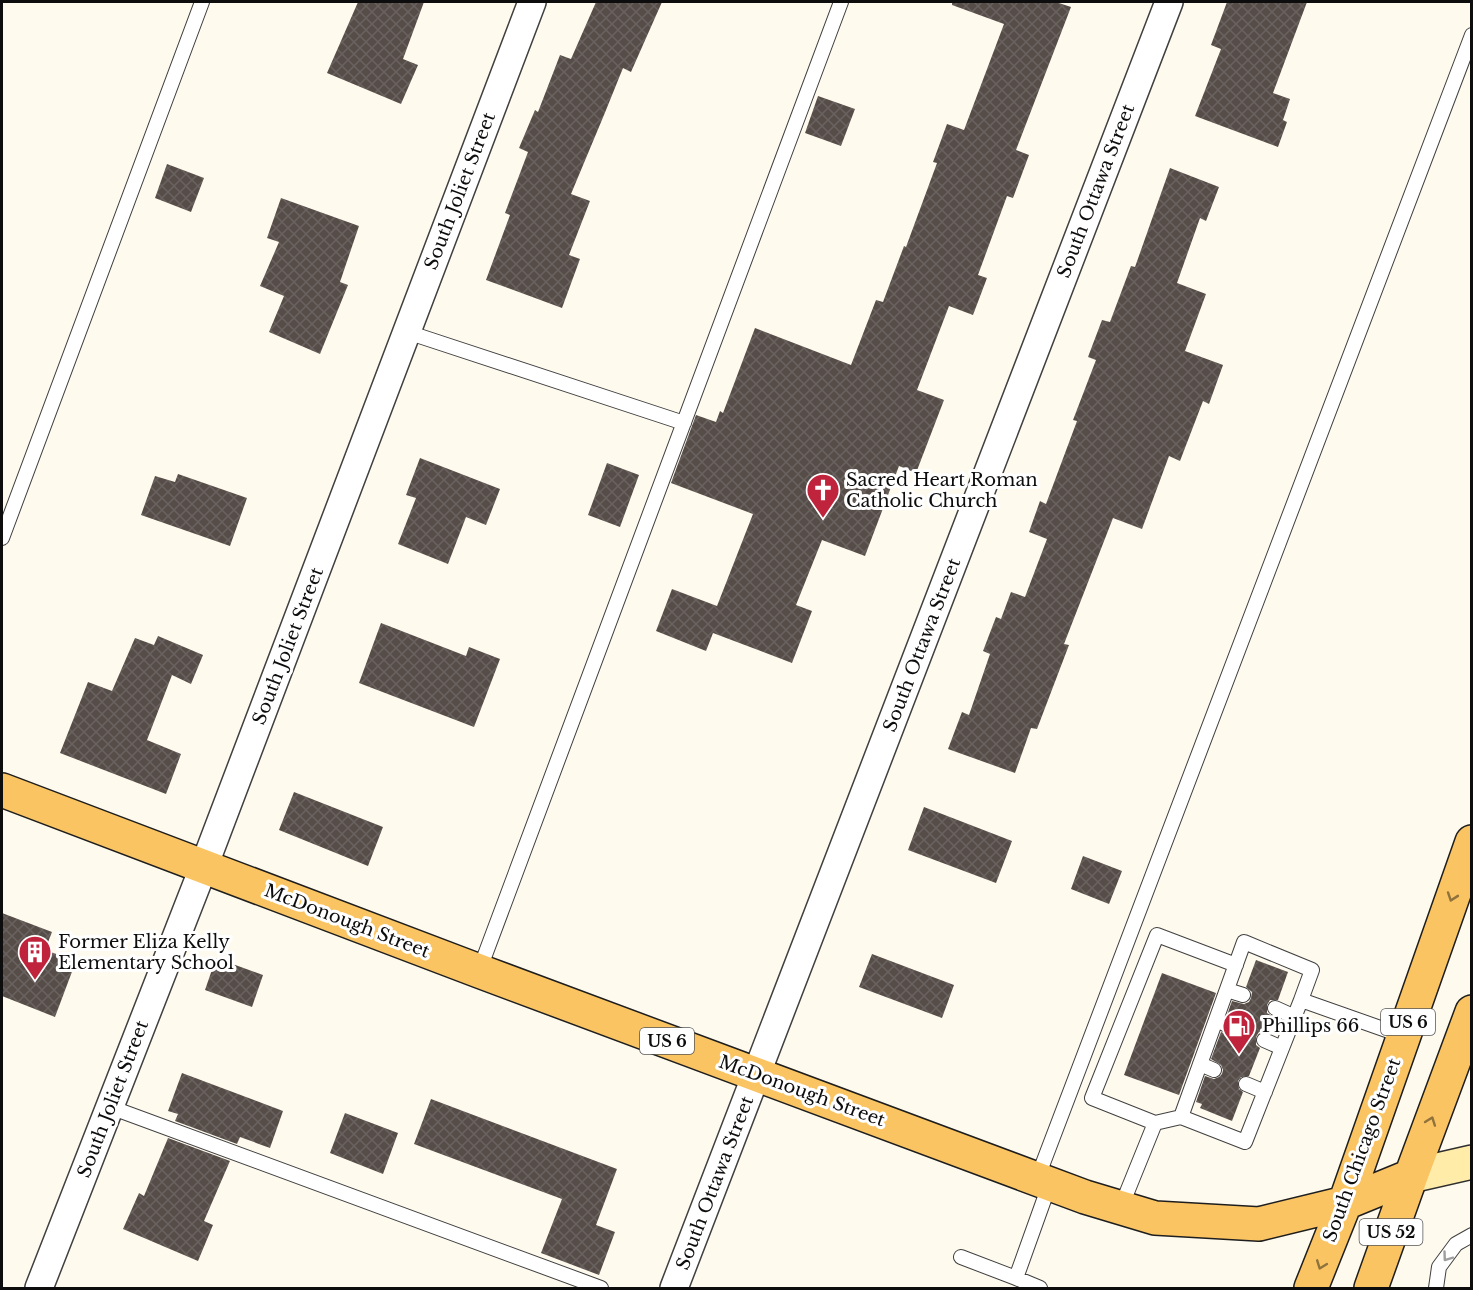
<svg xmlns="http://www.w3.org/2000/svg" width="1473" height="1290" font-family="'Libre Baskerville',serif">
<defs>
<pattern id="building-cross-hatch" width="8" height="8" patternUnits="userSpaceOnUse" patternTransform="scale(1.5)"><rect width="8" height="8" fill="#564d49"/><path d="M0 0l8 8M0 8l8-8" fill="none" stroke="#69625f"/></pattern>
</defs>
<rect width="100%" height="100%" fill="#fffaee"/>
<path fill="url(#building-cross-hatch)" d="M358 2H424L403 59 418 65 401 104 327 73Z
M596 2H662L631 72 623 68 604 115 571 194 590 201 569 255 580 259 562 308 486 280 510 215 505 213 528 152 519 148 535 110 538 112 560 55 571 59Z
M952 2H1056L1071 7 1016 150 1029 155 1013 198 1007 196 978 275 987 278 973 315 949 306 917 390 944 400 916 473 899 466 865 556 822 540 796 605 812 611 792 663 713 633 706 651 656 631 672 589 717 606 753 514 671 483 696 415 716 422 720 411 723 413 755 328 851 365 876 300 883 302 904 246 906 247 937 163 933 162 947 124 964 130 1004 24 952 5Z
M1227 2H1307L1273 93 1290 99 1283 120 1287 122 1278 147 1195 116 1221 49 1211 45Z
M818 96 855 109 841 146 805 133Z
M167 164 204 178 191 212 155 198Z
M1170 168 1219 187 1206 221 1200 218 1177 283 1206 294 1185 351 1223 365 1209 404 1203 401 1180 461 1169 456 1142 529 1113 518 1064 644 1069 645 1037 729 1031 728 1015 773 948 749 962 712 969 715 990 654 983 651 996 617 1001 619 1011 592 1025 597 1047 539 1029 532 1040 501 1046 504 1077 421 1073 420 1096 360 1088 357 1102 320 1110 322 1131 266 1135 267Z
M281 198 359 226 340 282 348 285 320 354 269 332 284 296 260 286 279 242 267 238Z
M420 458 500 489 486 525 466 517 448 564 398 544 416 498 406 495Z
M607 463 639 475 620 527 588 515Z
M178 474 247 498 230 546 141 515 155 476 175 482Z
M381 623 466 656 469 647 500 659 474 727 359 683Z
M158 636 203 655 191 684 172 675 147 740 181 754 166 794 60 753 88 682 112 691 135 638 154 645Z
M294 792 383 827 368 866 279 830Z
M924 807 1012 841 996 883 908 850Z
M1083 856 1122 871 1109 904 1071 889Z
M2 913 52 932 45 950 76 961 55 1017 2 996Z
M872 954 954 985 942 1018 859 987Z
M216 958 263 975 252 1007 205 990Z
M1256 960 1288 972 1278 1000H1270L1267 1005V1013L1272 1016 1266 1032H1259L1256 1037V1045L1260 1048 1249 1076 1241 1077 1238 1081 1239 1089 1243 1092 1232 1121 1200 1108 1202 1104 1196 1102 1205 1076 1214 1079 1219 1077 1222 1074 1223 1070 1221 1065 1211 1059 1221 1032 1232 1036 1237 1034 1239 1030 1240 1026 1238 1021 1227 1015 1232 1001 1244 1004 1249 1002 1251 998 1252 992 1246 987Z
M1162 973 1216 993 1179 1095 1124 1075Z
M182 1073 283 1111 270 1148 240 1137 237 1144 175 1121 178 1114 168 1111Z
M431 1099 617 1169 596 1225 615 1232 599 1275 541 1253 562 1199 414 1144Z
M345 1113 398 1133 383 1174 330 1153Z
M168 1138 230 1161 204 1221 213 1225 198 1261 123 1229 139 1193 144 1196Z"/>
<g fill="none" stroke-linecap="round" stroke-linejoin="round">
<g stroke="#404040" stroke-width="16">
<path id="lane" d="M407 332 684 423
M2 538 202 2
M479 971 841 2
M1227 990 1243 995
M1301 1000 1245 1142 1181 1117 1244 942 1312 970 1301 1000 1403 1036
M1275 1008 1295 1017
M1216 1020 1231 1027
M1264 1040 1282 1048
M1200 1064 1214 1070
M1246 1084 1265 1092
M110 1107 601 1288
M1155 1123 1092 1098 1157 935 1236 965
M1037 1179 1472 35
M1121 1207 1155 1123 1181 1117
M961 1257 1016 1278
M1040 1288 1016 1278 1050 1183
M1436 1288 1439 1267 1456 1244 1472 1235"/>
</g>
<g stroke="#404040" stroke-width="30">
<path id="street" d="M39 1288 204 866 532 2
M674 1288 1169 2"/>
</g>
<g stroke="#2f2f2f" stroke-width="36">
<path id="secondary" d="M1411 1176 1472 1162"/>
</g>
<g stroke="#1e1e1e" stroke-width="36">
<path id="primary" d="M2 790 479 971 1085 1197 1155 1218 1259 1224 1345 1203 1411 1176
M1311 1288 1345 1203 1472 842
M1371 1288 1411 1176 1472 1012"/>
</g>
<use href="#lane" stroke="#fff" stroke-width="14"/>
<use href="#street" stroke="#fff" stroke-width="27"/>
<use href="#secondary" stroke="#ffeca9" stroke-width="33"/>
<use href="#primary" stroke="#fac463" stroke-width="33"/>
</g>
<defs><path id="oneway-chevron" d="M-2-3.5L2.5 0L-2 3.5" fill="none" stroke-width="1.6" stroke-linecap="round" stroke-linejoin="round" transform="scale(1.5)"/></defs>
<g stroke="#8f723c">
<use href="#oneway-chevron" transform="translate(1452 897) rotate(109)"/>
<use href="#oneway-chevron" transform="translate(1431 1121) rotate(-70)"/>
<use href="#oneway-chevron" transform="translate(1321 1265) rotate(111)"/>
</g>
<use stroke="#9e9e9e" href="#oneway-chevron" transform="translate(1447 1257) rotate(126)"/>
<defs>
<g id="church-pin" transform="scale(1.725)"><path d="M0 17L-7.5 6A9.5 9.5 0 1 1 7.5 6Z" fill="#bf243c" stroke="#fff"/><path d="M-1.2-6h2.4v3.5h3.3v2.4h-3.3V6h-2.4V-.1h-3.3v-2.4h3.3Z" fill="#fff"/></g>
<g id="building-pin" transform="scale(1.725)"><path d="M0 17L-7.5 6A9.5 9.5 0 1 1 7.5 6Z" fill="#bf243c" stroke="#fff"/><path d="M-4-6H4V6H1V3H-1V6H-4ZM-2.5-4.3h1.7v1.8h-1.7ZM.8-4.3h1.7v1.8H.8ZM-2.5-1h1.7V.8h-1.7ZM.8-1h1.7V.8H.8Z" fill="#fff"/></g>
<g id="fuel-pin" transform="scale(1.725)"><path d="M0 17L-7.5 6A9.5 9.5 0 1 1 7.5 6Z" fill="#bf243c" stroke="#fff"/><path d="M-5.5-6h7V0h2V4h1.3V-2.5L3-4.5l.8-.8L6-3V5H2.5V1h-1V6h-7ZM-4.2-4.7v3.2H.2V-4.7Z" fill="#fff"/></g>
</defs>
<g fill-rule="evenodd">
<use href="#church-pin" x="823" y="490"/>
<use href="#building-pin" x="35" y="952"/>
<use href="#fuel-pin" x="1239" y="1026"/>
</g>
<g text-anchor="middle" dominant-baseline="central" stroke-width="6" stroke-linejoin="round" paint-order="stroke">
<g fill="#fff" stroke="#565656" stroke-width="1.5">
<rect x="1381" y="1009" width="54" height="26" rx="4.5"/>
<rect x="640" y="1028" width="54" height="26" rx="4.5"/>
<rect x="1359.5" y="1219" width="63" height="26" rx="4.5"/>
</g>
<g font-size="16" font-weight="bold" fill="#0d0d0d">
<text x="1408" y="1022">US 6</text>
<text x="667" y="1041">US 6</text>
<text x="1391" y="1232">US 52</text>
</g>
<g font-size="18" fill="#0d0d0d" stroke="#fff">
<text transform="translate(460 191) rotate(-69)">South Joliet Street</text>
<text transform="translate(1096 191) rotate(-69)">South Ottawa Street</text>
<text transform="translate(922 645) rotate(-69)">South Ottawa Street</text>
<text transform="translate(288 646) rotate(-69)">South Joliet Street</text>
<text transform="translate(347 921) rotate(21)">McDonough Street</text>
<text transform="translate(802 1091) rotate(20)">McDonough Street</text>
<text transform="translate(113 1099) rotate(-69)">South Joliet Street</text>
<text transform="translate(1362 1150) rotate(-70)">South Chicago Street</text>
<text transform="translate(715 1183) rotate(-69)">South Ottawa Street</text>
</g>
<g font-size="18" fill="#0d0d0d" stroke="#fff" text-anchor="start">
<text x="846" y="480">Sacred Heart Roman<tspan x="846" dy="21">Catholic Church</tspan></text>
<text x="58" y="942">Former Eliza Kelly<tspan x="58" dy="21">Elementary School</tspan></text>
<text x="1262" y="1026">Phillips 66</text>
</g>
</g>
<rect width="1473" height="1290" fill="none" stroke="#0d0d0d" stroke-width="6"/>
</svg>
